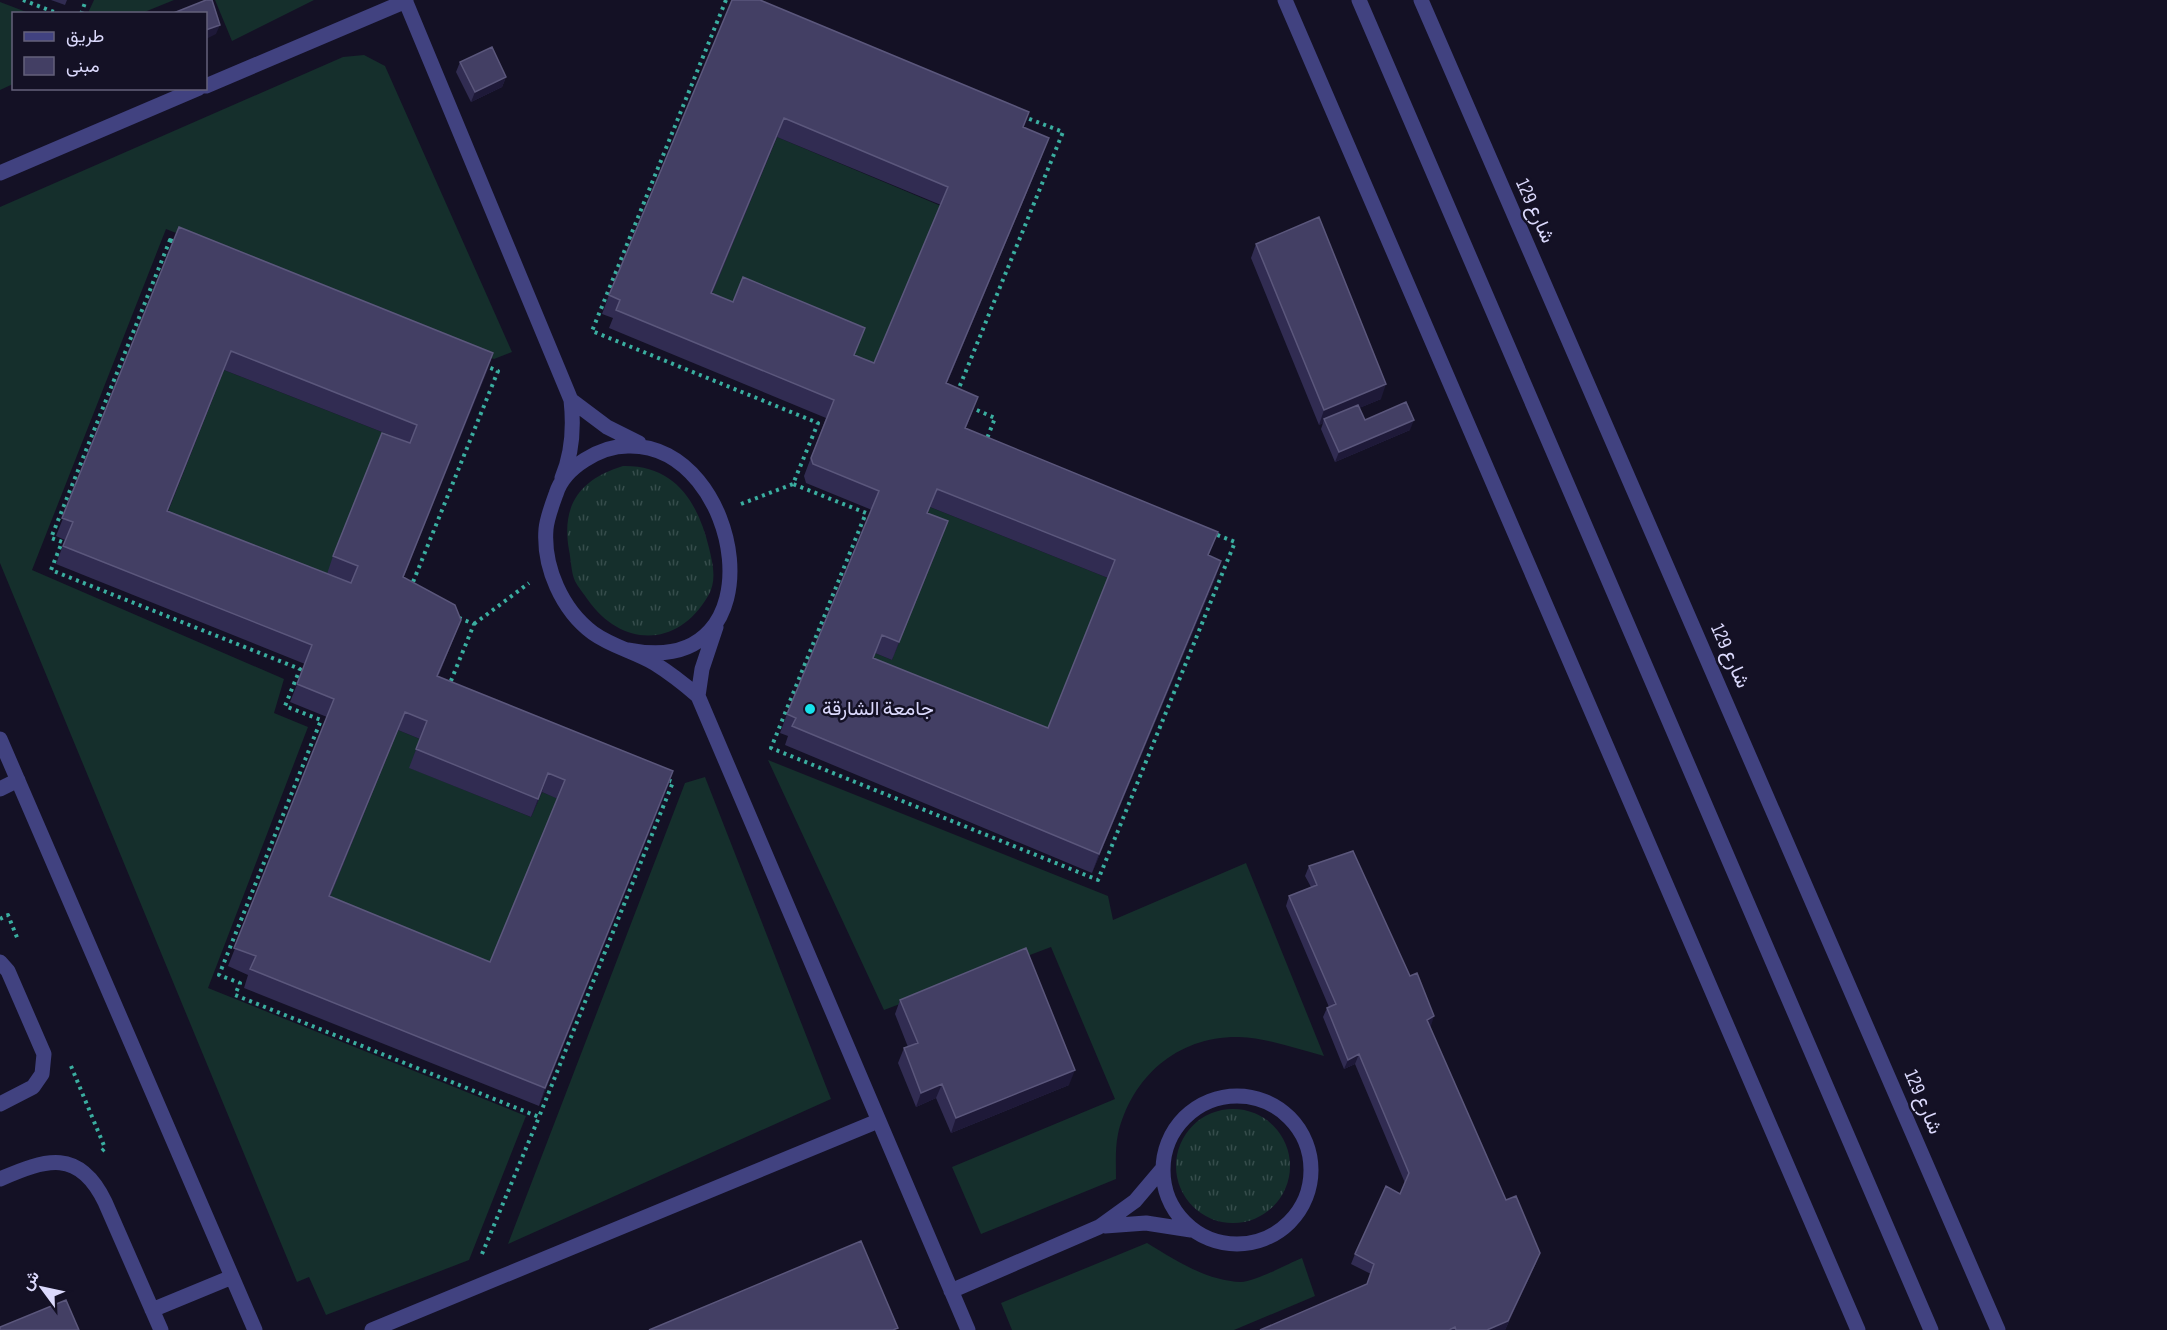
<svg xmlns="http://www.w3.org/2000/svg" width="2167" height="1330" font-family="'Sofia Sans Condensed',Vazirmatn,sans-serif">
<defs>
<pattern id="grass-tufts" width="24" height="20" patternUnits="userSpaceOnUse" patternTransform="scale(1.5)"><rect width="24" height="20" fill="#152f2c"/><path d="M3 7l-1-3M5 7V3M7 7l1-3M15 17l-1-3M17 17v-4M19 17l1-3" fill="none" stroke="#364d4c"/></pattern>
</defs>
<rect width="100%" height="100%" fill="#141125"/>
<path fill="url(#grass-tufts)" d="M623 466C675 465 698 502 709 548 713 564 717 581 708 596 678 648 622 648 588 600 584 594 578 587 575 581 571 572 571 559 569 550 561 505 580 479 623 466Z
M1176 1166a57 57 0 1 1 114 0a57 57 0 1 1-114 0Z"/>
<path fill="#152f2c" d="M94 0H174L142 13H88Z
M215 0H314L232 41Z
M0 2 29 13 14 14 13 84 0 90Z
M364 55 385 66 512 352 494 359 166 229 32 570 284 679 274 713 308 727 208 988 526 1116 469 1260 326 1315 309 1277 297 1282 0 563V207L343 57Z
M777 137 941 206 867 382 847 373 857 347 726 321 704 312Z
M224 370 410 443 327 574 161 529Z
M930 507 1108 578 1041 747 866 677 875 653 892 660 921 532Z
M398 730 420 739 410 768 531 817 542 792 559 799 484 981 322 915Z
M768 760 1108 896 1113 920 1246 863 1324 1056C1297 1049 1267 1038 1239 1037 1178 1036 1132 1076 1118 1134 1115 1148 1116 1165 1116 1179L981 1234 952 1167 1115 1099 1051 947 884 1010Z
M705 777 831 1099 508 1244 685 783Z
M1147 1243C1175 1260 1207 1281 1241 1282 1255 1282 1287 1264 1302 1258L1315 1296 1234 1330H1012L1001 1303Z"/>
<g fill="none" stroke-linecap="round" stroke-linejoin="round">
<path stroke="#3aaea0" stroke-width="4" stroke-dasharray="3 4.5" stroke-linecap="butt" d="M23 0 59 14
M726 0 592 331 818 423 793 484 866 513 771 748 1098 880 1235 542 1215 534
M81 14 86 0
M170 240 498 371 407 597 474 624 446 693 673 782 539 1117 235 995 240 983 219 975 321 720 285 706 300 669 51 570 62 542 51 538Z
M957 393 1063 132 1022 116
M970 407 995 418 986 441
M741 504 793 484
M474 624 529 583
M0 919 8 915 18 940
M71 1066 105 1148 101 1152
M482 1254 539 1117"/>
<path stroke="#414280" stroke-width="15" d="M405 0 571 400C574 427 573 452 562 478
M1285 0 1858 1330
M1359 0 1931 1330
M1421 0 1998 1330
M206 86 406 1
M0 173 199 88
M571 400 607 427 639 443
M629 650C783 681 743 443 628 446 601 446 564 467 556 494 552 505 547 518 546 529 543 567 562 610 593 633 611 646 635 652 654 663 670 673 684 684 698 696L968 1330
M698 696 702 669 716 627
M0 739 255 1330
M0 789 18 780
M0 962 8 971 44 1054 42 1074 33 1087 0 1104
M1163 1170a74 74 0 1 1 148 0a74 74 0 1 1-148 0Z
M0 1179C46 1159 79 1148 105 1202L161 1330
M1105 1226 1146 1223 1191 1230
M951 1291 1099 1227 1135 1201 1163 1168
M152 1310 232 1277
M372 1330 878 1121"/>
</g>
<path fill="#312c52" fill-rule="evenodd" d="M51 0H67L65 5Z
M732 0 1023 127 1042 156 947 383 978 397 966 428 1209 556 1221 561 1215 579 1092 873 785 745 788 736 780 733 787 714 872 510 806 483 804 476 826 418 609 328 613 318 602 314 609 295ZM777 137 941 205 874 363 712 294ZM930 507 1108 578 1048 728 873 659 875 653 892 660 941 540 928 513Z
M460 62 506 77 502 87 471 102 456 72Z
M179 227 493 353 403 578 461 620 438 677 673 771 539 1106 244 988 248 975 228 966 327 717 290 702 305 664 56 564 65 540 56 536ZM224 370 410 443 333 556 327 574 168 511ZM398 730 420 739 409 768 531 817 542 792 558 799 490 962 330 897Z
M1256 244 1381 399 1359 408 1365 420 1410 430 1335 462 1321 429 1323 423 1319 425 1251 258Z
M1309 866 1431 1026 1429 1027 1506 1200 1536 1263 1505 1330H1260L1367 1284 1371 1274 1351 1264 1355 1254 1400 1194 1405 1183 1355 1064 1344 1069 1323 1017 1327 1008 1329 1007 1286 906 1289 896 1311 887 1305 876Z
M900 1000 1069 1085 951 1133 936 1098 916 1107 898 1063 904 1048 908 1047 895 1014Z"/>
<path fill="#1e1938" d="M220 25 216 34 206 39V30Z
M506 77 502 87 471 102 475 92Z
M784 118 777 137 704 312 711 293Z
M1049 138 1042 156 939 402 946 383Z
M231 351 224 370 161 529 167 511Z
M493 353 487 372 396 596 403 577Z
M1386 384 1381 399 1326 422 1324 419 1323 423 1319 425 1324 410Z
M1414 420 1410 430 1335 462 1339 452Z
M948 521 941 540 892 660 899 642Z
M1221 561 1215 579 1092 873 1099 854Z
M461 620 454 638 430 695 437 676Z
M405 712 398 730 322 915 329 896Z
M673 771 667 790 539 1106 545 1088Z
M548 773 542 792 531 817 538 799Z
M1434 1016 1431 1026 1423 1030 1427 1020Z
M1359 1054 1355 1064 1344 1069 1348 1060Z
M1075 1070 1069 1085 951 1133 956 1118Z
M942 1084 936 1098 916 1107 921 1093Z
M1540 1253 1536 1263 1505 1330H1487Z"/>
<path fill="#433f64" stroke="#5b577c" stroke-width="1.5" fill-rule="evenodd" d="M206 0H212L220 25 206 30V14H171Z
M732 0H760L1029 112 1023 127 1049 138 946 383 978 397 965 428 1218 532 1208 555 1221 561 1099 854 792 726 796 718 787 714 879 491 813 464 811 458 834 400 616 310 620 300 609 295ZM784 118 948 187 874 363 854 355 865 328 743 277 733 302 711 293ZM937 489 1115 560 1048 728 873 658 882 635 899 642 948 521 927 513Z
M492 47 506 77 475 92 460 62Z
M1319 217 1386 384 1324 410 1256 244Z
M179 227 493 353 403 577 455 605 461 620 437 676 673 771 545 1088 250 969 256 956 234 948 334 699 297 684 312 645 63 546 73 522 62 518ZM231 351 417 425 410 443 382 433 333 556 358 566 351 583 167 511ZM405 712 427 721 416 749 538 799 548 773 565 780 490 962 329 896Z
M1406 402 1414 420 1339 452 1324 419 1358 405 1365 420Z
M1353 851 1410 976 1417 973 1434 1016 1427 1020 1506 1200 1516 1196 1540 1253 1508 1321 1487 1330H1456L1455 1327 1449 1330H1260L1367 1284 1374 1264 1355 1254 1386 1186 1400 1194 1409 1173 1359 1054 1348 1060 1327 1008 1336 1004 1289 896 1317 885 1309 866Z
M1026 948 1075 1070 956 1118 942 1084 921 1093 904 1048 918 1043 900 1000Z
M861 1241 898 1328 893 1330H649Z
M66 1300 79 1330H0V1327Z"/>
<circle fill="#16e2eb" stroke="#141125" stroke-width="2" cx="810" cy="709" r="6"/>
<g text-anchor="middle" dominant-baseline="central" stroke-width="5" stroke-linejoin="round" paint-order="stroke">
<g font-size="20" fill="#dbd9fc" stroke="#141125">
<text transform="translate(1535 211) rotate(66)">شارع 129</text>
<text transform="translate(1730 656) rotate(66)">شارع 129</text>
<text transform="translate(1923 1102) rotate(67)">شارع 129</text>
</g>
<g font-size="20" fill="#dbd9fc" stroke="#141125" text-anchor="start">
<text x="822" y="709">جامعة الشارقة</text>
</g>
</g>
<rect x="12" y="12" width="195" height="78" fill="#141125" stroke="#64617b" stroke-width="1.5"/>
<rect x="24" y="32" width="30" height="9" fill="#414280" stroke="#64617b" stroke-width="1.5"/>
<text x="66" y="42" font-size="18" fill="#dbd9fc">طريق</text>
<rect x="24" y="57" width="30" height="18" fill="#433f64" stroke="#64617b" stroke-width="1.5"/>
<text x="66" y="72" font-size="18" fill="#dbd9fc">مبنى</text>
<g transform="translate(42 1288) rotate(303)" stroke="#141125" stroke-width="4.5" paint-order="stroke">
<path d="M0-4.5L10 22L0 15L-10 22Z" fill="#dbd9fc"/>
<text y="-9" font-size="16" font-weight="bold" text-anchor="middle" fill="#dbd9fc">ش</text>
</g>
</svg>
